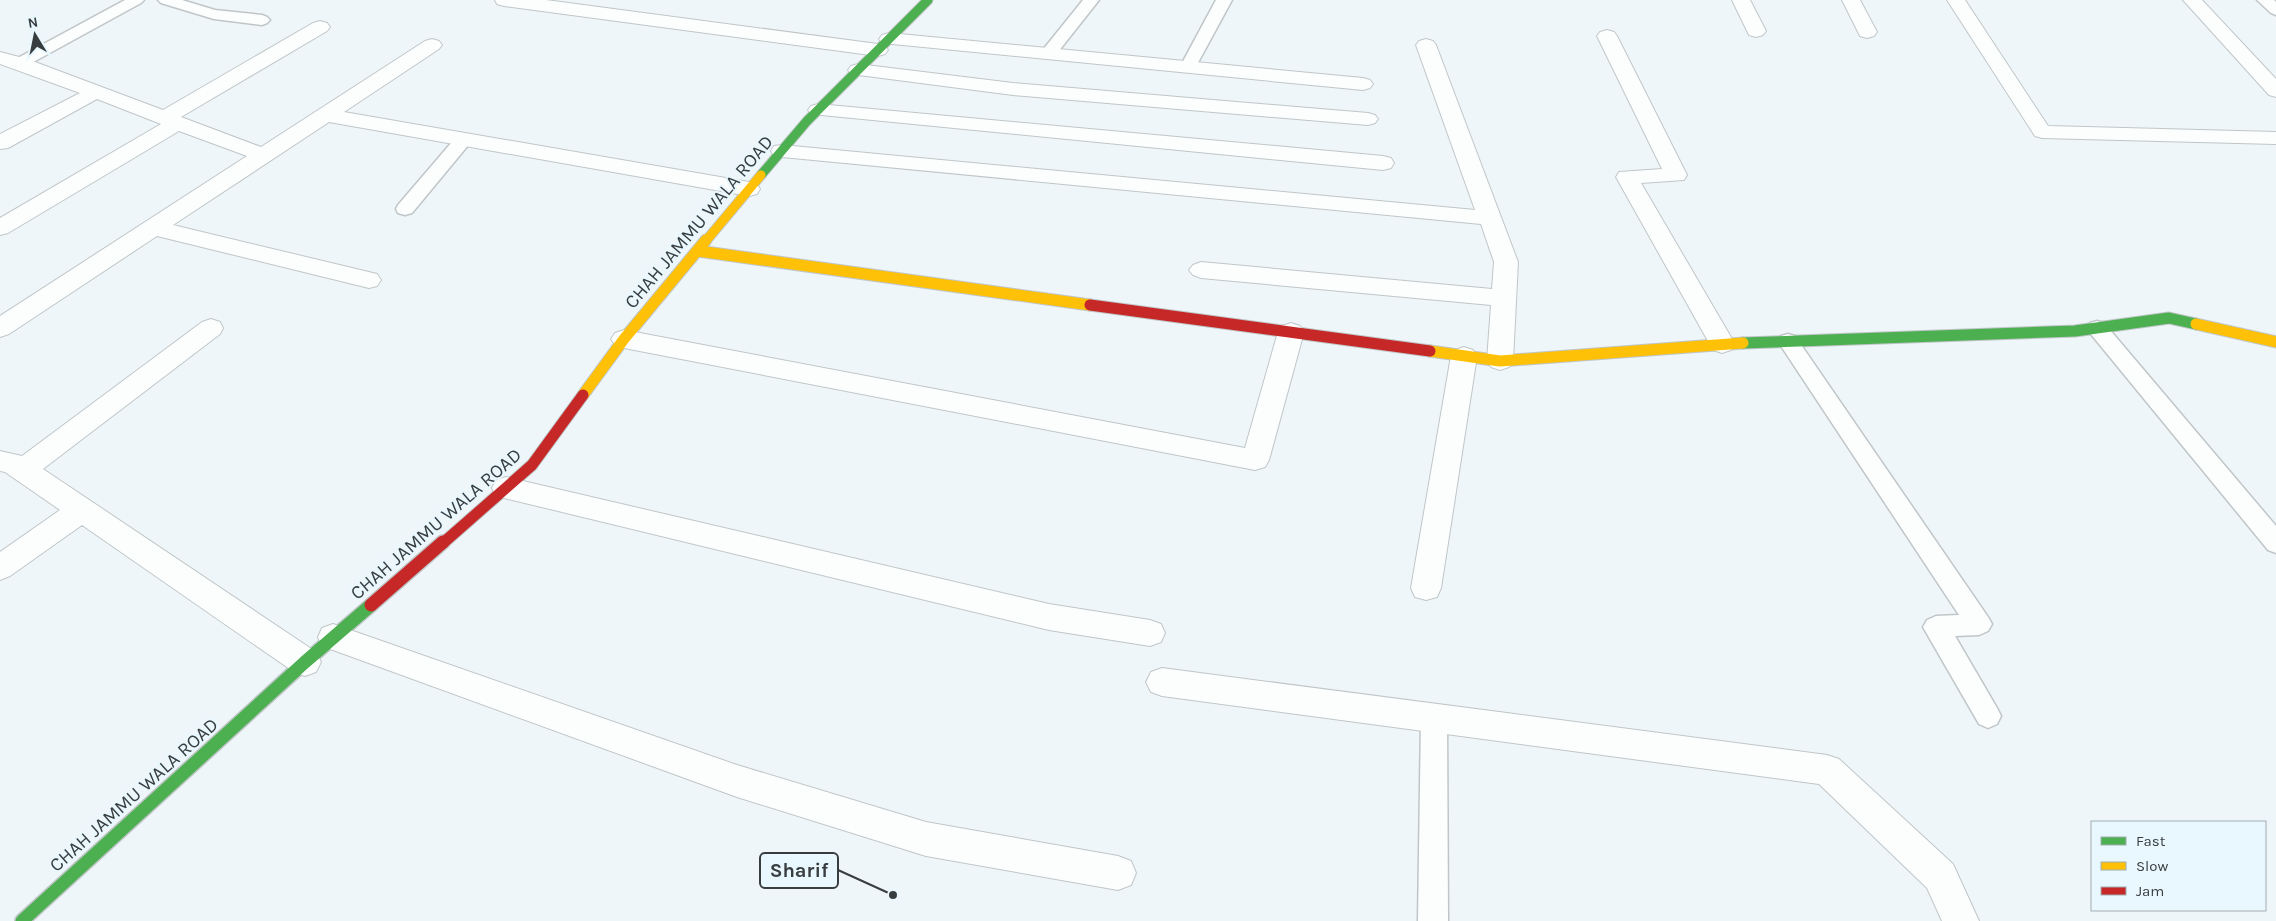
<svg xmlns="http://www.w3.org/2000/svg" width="2276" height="921" font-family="Karla,sans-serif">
<rect width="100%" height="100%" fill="#eef6f9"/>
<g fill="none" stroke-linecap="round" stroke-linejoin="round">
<g stroke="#c0c6c8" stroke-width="3">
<path id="lane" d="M125 0H144L141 3 26 66H14L12 63 14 60Z
M158 0H182L215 10 262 15 267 17 270 20 267 23 262 25 214 19 161 3Z
M1083 0H1099L1054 57H1042L1040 54 1042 51Z
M1216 0H1232L1194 70H1182L1180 67Z
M2257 0H2274L2276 2V15L2271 13Z
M464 134 470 135 473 139 470 143 412 213 405 215 398 213 396 209 398 205 458 135Z
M2097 321 2104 323 2276 526V553L2268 550 2090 333 2087 328 2090 323Z
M1788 334 1795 336 1988 617 1992 624 1988 631 1979 635 1955 636 1997 708 2001 716 1997 724 1988 728 1979 724 1927 634 1923 627 1927 620 1936 616 1959 615 1781 346 1778 341 1781 336Z
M1434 706 1443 710 1447 718 1448 921H1418L1421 718 1425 710Z"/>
</g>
<g stroke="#c0c6c8" stroke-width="2">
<path id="street" d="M495 0H546L878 44 885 46 888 50 885 54 878 56 504 6 497 4Z
M1732 0H1750L1766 31 1763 35 1756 37 1749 35Z
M1842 0H1860L1877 32 1874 36 1867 38 1860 36Z
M1947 0H1965L2048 126 2276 132V144L2042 138 2035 136Z
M2183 0H2202L2276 79V97L2269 95Z
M320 21 327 23 330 27 327 31 181 117 261 147 425 41 432 39 439 41 442 45 439 49 344 112 749 182 757 184 760 189 757 194 749 196 329 122 173 225 377 274 381 280 377 286 369 288 157 236 9 334 0 337V316L247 156 179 131 8 233 0 235V218L161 124 97 99 8 148 0 149V134L80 93 0 64V52L27 59 163 110 313 23Z
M1607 30 1614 32 1617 36 1687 175 1684 180 1641 183 1735 344 1731 350 1722 353 1713 350 1616 177 1619 172 1662 169 1597 36 1600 32Z
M889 33 1363 78 1370 80 1373 84 1370 88 1363 90 882 43 879 39 882 35Z
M1426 39 1433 41 1436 45 1518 262 1513 361 1509 367 1500 370 1491 367 1487 361 1491 305 1201 278 1193 275 1189 270 1193 265 1201 262 1492 289 1494 262 1481 224 782 157 774 156 771 151 774 146 782 145 1475 210 1416 45 1419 41Z
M858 64 1013 83 1368 113 1375 115 1378 119 1375 123 1368 125 1013 95 851 74 848 70 851 66Z
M818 104 1383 156 1391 158 1394 163 1391 168 1383 170 811 114 808 110 811 106Z
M211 319 220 322 223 328 220 334 43 469 316 652 321 662 316 672 305 676 294 672 82 525 10 576 0 580V552L60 510 5 472 0 471V451L22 456 202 322Z
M1291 323 1300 326 1304 332 1269 460 1265 467 1255 470 624 348 615 345 611 339 615 333 624 330 1245 448 1278 332 1282 326Z
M1464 347 1473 350 1477 356 1441 588 1437 597 1426 600 1415 597 1411 588 1451 356 1455 350Z
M506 477 1049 604 1150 620 1161 624 1165 633 1161 642 1150 646 1049 630 496 496 492 488 496 480Z
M333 624 737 765 926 822 1118 856 1131 861 1136 873 1131 885 1118 890 926 856 737 797 322 646 318 637 322 628Z
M1162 668 1827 755 1839 759 1953 864 1979 921H1942L1927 888 1819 784 1162 696 1151 692 1146 682 1151 672Z"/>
</g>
<g stroke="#c0c6c8" stroke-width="11">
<path id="fast-far2" d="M761 175 807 121 928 0"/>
</g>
<g stroke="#c0c6c8" stroke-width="13">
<path id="fast-far1" d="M1743 343 2075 331 2169 318 2196 324"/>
</g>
<g stroke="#c0c6c8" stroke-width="16">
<path id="fast" d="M22 921 305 662 371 605"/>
</g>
<g stroke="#c0c6c8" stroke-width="11">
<path id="slow-far1" d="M705 242 761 175"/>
</g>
<g stroke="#c0c6c8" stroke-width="13">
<path id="slow" d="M698 251 1090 305
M2196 324 2276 342
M1430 351 1500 361 1743 343
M583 395 624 339 706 240"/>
</g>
<g stroke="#c0c6c8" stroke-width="13">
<path id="jam-far1" d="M1090 305 1430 351
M442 544 532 465 583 395"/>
</g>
<g stroke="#c0c6c8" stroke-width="16">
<path id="jam" d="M371 605 443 542"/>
</g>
<use href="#lane" fill="#fcfefe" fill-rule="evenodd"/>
<use href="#street" fill="#fcfefe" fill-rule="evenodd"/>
<use href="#fast-far2" stroke="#4caf50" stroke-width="9"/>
<use href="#fast-far1" stroke="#4caf50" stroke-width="11"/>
<use href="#fast" stroke="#4caf50" stroke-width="13"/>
<use href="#slow-far1" stroke="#ffc107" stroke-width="9"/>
<use href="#slow" stroke="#ffc107" stroke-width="11"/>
<use href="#jam-far1" stroke="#c62828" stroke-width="11"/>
<use href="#jam" stroke="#c62828" stroke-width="13"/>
</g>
<g text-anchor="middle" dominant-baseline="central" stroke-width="4" stroke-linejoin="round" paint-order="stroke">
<g font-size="19" fill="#383d40" stroke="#e9f7fe">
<text transform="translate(699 222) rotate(-50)">CHAH JAMMU WALA ROAD</text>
<text transform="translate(436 524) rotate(-41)">CHAH JAMMU WALA ROAD</text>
<text transform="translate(134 795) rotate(-42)">CHAH JAMMU WALA ROAD</text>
</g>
</g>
<path fill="none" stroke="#383d40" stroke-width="2" d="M893 895L838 870"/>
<circle fill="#383d40" stroke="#e9f7fe" stroke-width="2" cx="893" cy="895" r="5"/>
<rect fill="#e9f7fe" stroke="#383d40" stroke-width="2" x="760" y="853" width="78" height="35" rx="5"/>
<g font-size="20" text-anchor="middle" font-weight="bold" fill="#383d40">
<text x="799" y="877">Sharif</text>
</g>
<rect x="2091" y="821" width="175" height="90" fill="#e9f7fe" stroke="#a2adb2"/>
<rect x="2101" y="837" width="25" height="8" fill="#4caf50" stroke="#a2adb2"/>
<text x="2136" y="846" font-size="15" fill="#383d40">Fast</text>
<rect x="2101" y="862" width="25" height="8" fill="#ffc107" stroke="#a2adb2"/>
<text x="2136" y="871" font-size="15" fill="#383d40">Slow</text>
<rect x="2101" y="887" width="25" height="8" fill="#c62828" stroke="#a2adb2"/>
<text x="2136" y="896" font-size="15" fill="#383d40">Jam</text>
<g transform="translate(35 35) rotate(350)" stroke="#e9f7fe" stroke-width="4" paint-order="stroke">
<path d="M0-4L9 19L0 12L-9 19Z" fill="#383d40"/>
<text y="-8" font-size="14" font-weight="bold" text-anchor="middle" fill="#383d40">N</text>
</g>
</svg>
